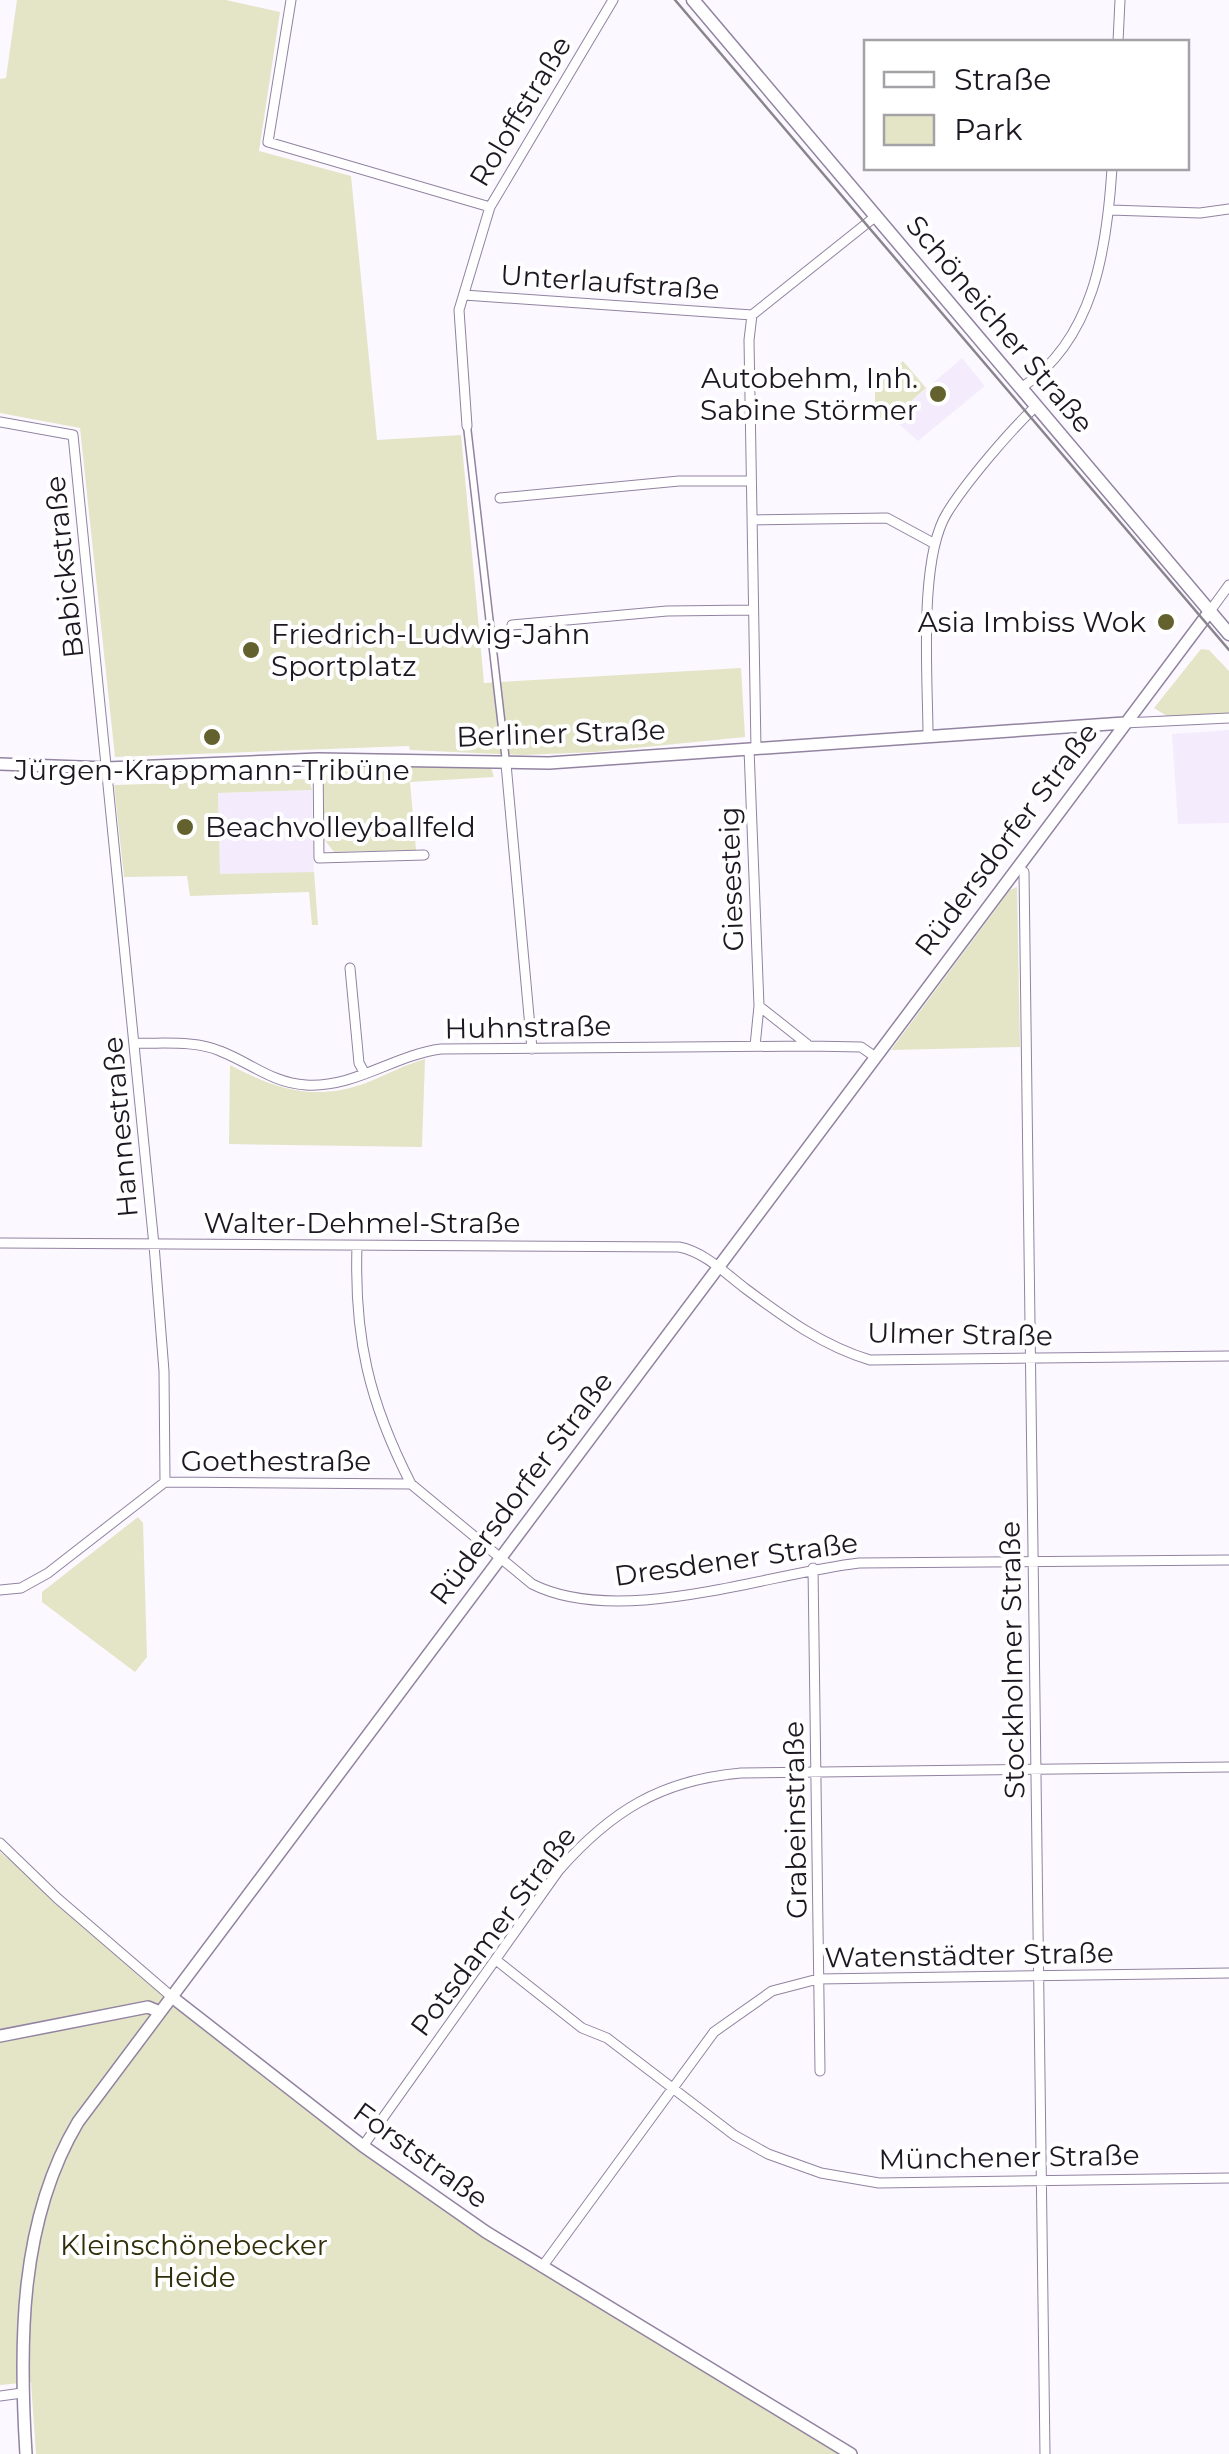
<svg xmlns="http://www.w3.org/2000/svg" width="1229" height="2454" font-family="Montserrat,sans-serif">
<rect width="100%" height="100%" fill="#fbf8ff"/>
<path fill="#f4ecfc" d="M962 358 985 386 918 441 892 418Z
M1229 730V823L1178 824 1172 734Z
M312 790 314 872 220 875 218 793Z"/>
<path fill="#e4e4c7" d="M17 0H226L280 12 259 151 351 176 377 440 461 435 484 683 741 668 745 737 595 752 523 755 410 750 409 746 115 757 80 428 0 413V79L6 78Z
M903 361 926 388 892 418H875V384Z
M1201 649 1209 650 1229 671V716H1167L1154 708Z
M334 765 491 768 494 777 410 782 416 850 334 852 324 839 323 780Z
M309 779 312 790 218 793 220 874 314 872 318 925H312L309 892 190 896 187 876 124 877 114 785Z
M1017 887 1020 1047 891 1050 1010 890Z
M425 1059 422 1147 229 1144 230 1065C276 1089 314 1102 366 1083 386 1075 404 1065 425 1059Z
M138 1517 143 1523 147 1657 135 1672 42 1602V1592Z
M0 1852 242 2059 463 2223 841 2454H36L31 2382 0 2385Z"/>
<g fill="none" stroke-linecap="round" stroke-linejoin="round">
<g stroke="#9283a1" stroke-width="9">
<path id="pedestrian" d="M467 426 506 762"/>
</g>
<g stroke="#9283a1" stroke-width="11">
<path id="minor" d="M291 0 268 142 490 207
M1118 42 1120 0
M1110 210 1200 213 1229 209
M464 295 752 315
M1021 388C1094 340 1107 249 1112 168
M0 422 73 435 154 1245 164 1371 165 1482
M467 426 459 310 490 207 613 0
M500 498 679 481H751
M752 520 887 518 935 544
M1210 611 1229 585
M512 625 667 611 753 610
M1124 723 1229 718
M928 736C928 680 918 560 947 513 966 482 1009 432 1036 406
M749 749 759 1006 755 1046
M756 749 749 340 752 315 876 216
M318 759 319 858 424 855
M506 764 532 1049
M1018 868 1024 872 1045 2454
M350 968 359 1063 365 1074
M759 1006 807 1044
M135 1043C162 1044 195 1040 220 1051 251 1063 272 1083 306 1085 355 1088 394 1055 441 1049L809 1046 861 1047 874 1056
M0 1243 679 1247C705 1252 726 1274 746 1289 785 1318 823 1346 870 1360L1229 1356
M357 1246C354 1338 369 1402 411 1484
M813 1568 820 2071
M0 1590 21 1588 48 1573 165 1482 411 1484 532 1584C619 1628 765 1574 859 1563L1229 1560
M0 1843 57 1898 172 1997
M496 1960 582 2028 607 2038 734 2135 768 2154 821 2173 879 2183 1229 2178
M363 2146 559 1870C611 1811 661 1780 741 1773L1229 1767
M542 2267 714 2032 772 1991 818 1979 1229 1973
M0 2396 22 2393"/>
</g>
<g stroke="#9283a1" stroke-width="14">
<path id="tertiary" d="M0 764 107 768 318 759 549 763 1124 723
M172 1997 363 2146 486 2232 851 2454
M0 2036 148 2007 160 2012
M26 2454C19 2343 19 2221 78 2122L1210 611"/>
</g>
<g stroke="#9283a1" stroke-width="15">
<path id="secondary" d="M693 0 1229 634"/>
</g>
<use href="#pedestrian" stroke="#fff" stroke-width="6"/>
<use href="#minor" stroke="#fff" stroke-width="9"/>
<use href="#tertiary" stroke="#fff" stroke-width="11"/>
<use href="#secondary" stroke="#fff" stroke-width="12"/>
<path stroke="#89858e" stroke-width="2.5" d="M675 0 1229 650"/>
</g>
<g fill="#63622e" stroke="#fff" stroke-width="4">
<circle cx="938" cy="394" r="10"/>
<circle cx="1166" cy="622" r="10"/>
<circle cx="251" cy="650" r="10"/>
<circle cx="212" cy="737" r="10"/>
<circle cx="185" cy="827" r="10"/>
</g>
<g text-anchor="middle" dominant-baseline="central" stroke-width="8" stroke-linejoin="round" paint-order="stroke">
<g font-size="28" fill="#1d1722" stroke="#fff">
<text transform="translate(520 111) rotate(-59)">Roloffstraße</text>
<text transform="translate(610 282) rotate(4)">Unterlaufstraße</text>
<text transform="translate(1000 324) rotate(50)">Schöneicher Straße</text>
<text transform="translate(64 567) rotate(-96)">Babickstraße</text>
<text transform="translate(561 733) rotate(-2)">Berliner Straße</text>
<text transform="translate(1006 839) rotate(-53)">Rüdersdorfer Straße</text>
<text transform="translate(731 879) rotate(-92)">Giesesteig</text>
<text transform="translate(528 1027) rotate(-1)">Huhnstraße</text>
<text transform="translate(120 1127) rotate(-95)">Hannestraße</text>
<text x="362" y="1223">Walter-Dehmel-Straße</text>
<text transform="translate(960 1334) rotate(1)">Ulmer Straße</text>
<text x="276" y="1461">Goethestraße</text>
<text transform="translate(521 1488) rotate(-53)">Rüdersdorfer Straße</text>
<text transform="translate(736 1559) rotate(-8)">Dresdener Straße</text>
<text transform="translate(1012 1660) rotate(-91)">Stockholmer Straße</text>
<text transform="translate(795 1820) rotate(-91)">Grabeinstraße</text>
<text transform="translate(493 1931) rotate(-53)">Potsdamer Straße</text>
<text transform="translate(969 1955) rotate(-1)">Watenstädter Straße</text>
<text transform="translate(421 2155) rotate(36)">Forststraße</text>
<text transform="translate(1009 2157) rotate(-1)">Münchener Straße</text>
</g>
<g font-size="28" fill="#1d1722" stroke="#fff" text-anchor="end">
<text x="918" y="378">Autobehm, Inh.<tspan x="918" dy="32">Sabine Störmer</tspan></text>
<text x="1146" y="622">Asia Imbiss Wok</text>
<text x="271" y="634" text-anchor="start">Friedrich-Ludwig-Jahn<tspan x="271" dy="32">Sportplatz</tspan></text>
<text x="212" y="770" text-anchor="middle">Jürgen-Krappmann-Tribüne</text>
<text x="205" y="827" text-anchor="start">Beachvolleyballfeld</text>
</g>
<g font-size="28" fill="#302f0a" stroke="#fff">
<text x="194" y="2245">Kleinschönebecker<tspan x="194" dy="32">Heide</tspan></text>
</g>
</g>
<rect x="864" y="40" width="325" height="130" fill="#ffffff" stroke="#a5a2a7" stroke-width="2.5"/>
<rect x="884" y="72" width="50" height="15" fill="#ffffff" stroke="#a5a2a7" stroke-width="2.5"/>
<text x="954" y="90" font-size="30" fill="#1d1722">Straße</text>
<rect x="884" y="115" width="50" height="30" fill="#e4e4c7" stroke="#a5a2a7" stroke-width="2.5"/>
<text x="954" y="140" font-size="30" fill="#1d1722">Park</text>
</svg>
